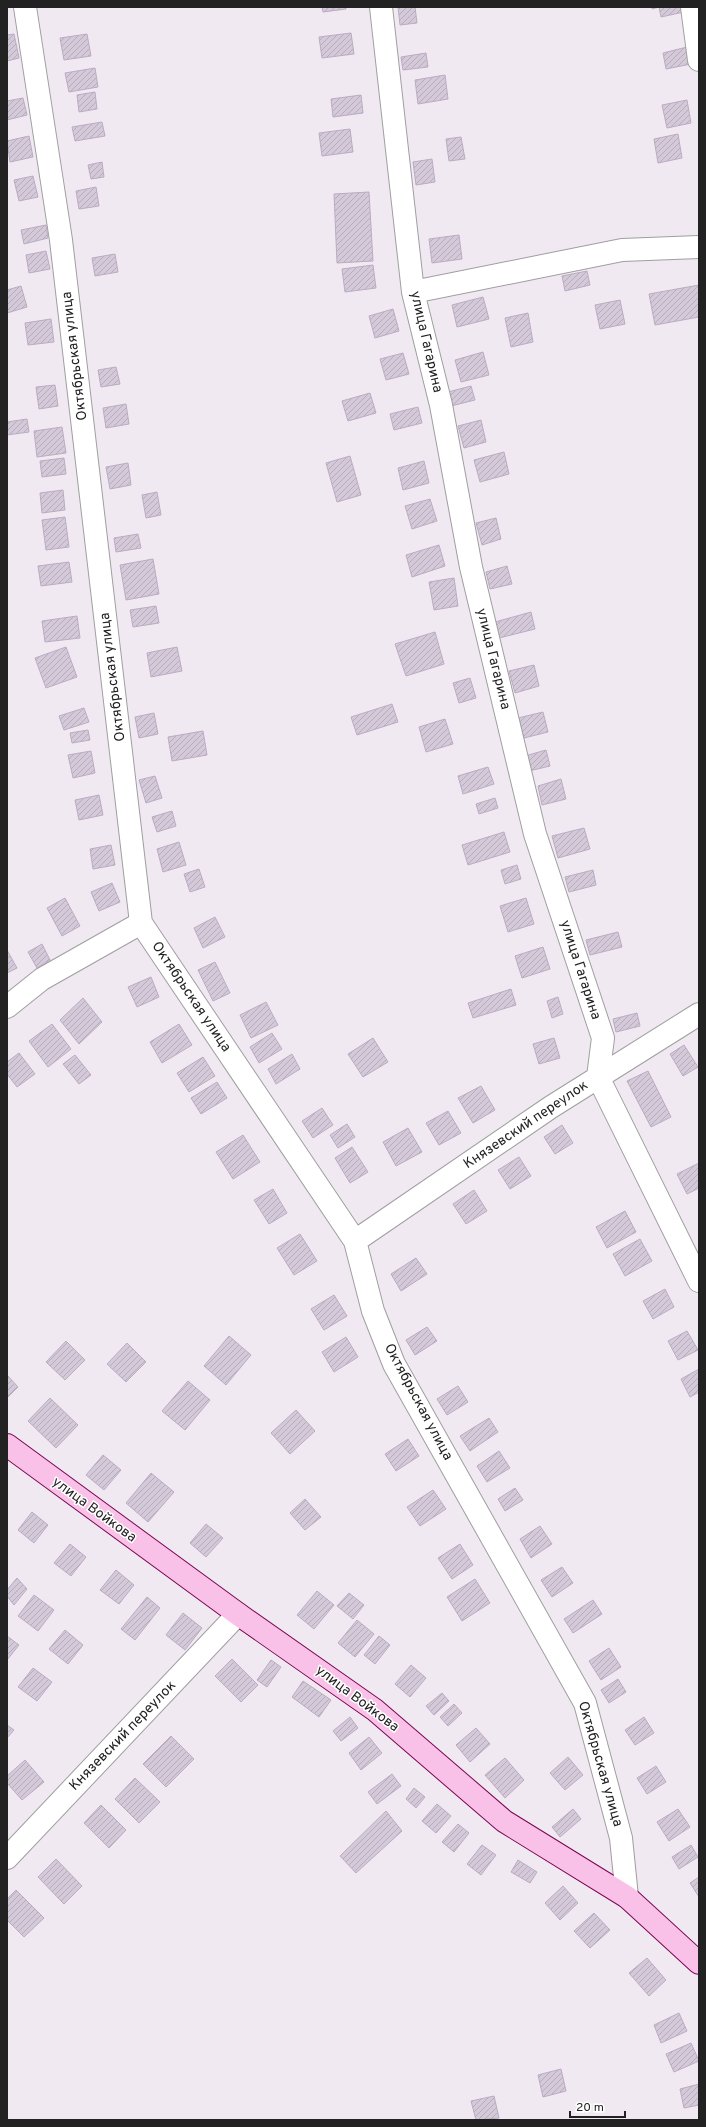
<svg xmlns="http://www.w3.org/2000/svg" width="706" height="2127" font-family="Overpass,sans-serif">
<defs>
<pattern id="building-hatch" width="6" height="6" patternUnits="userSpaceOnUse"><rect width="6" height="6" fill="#d4c9d9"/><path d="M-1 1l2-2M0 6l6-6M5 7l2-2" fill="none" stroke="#b6acba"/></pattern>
</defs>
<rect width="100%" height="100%" fill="#f1e9f2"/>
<path fill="url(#building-hatch)" stroke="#bcabc3" d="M322 7H346V9L323 12Z
M398 7H415L417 23 400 25Z
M652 7H683L684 12 661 17 659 7 652 9Z
M351 33 354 54 322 58 319 37Z
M14 34 19 58 7 61V35Z
M87 34 91 56 64 60 60 38Z
M687 47 691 64 666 69 663 53Z
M426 53 428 67 403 70 401 57Z
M95 68 98 87 69 92 65 73Z
M445 75 448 99 418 104 415 80Z
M95 92 97 109 79 112 77 95Z
M361 95 363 113 333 117 331 99Z
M23 98 27 115 7 120V101Z
M687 100 691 123 667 128 662 105Z
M102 122 105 136 75 141 72 127Z
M350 129 353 152 322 156 319 133Z
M678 134 682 158 658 163 654 139Z
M29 136 33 157 10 162 7 141Z
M461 137 465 159 449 161 446 139Z
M432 159 435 182 416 185 413 162Z
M102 162 104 177 91 179 88 165Z
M33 176 38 197 19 201 14 180Z
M96 187 99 206 79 209 76 191Z
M369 192 373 261 337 263 334 194Z
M46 225 48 238 24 244 21 230Z
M459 235 462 259 432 263 429 239Z
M46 251 50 269 29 273 26 255Z
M115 254 118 272 95 276 92 258Z
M373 265 376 288 345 292 342 269Z
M587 271 590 285 565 291 562 276Z
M699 285V317L655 325 649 294Z
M21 286 27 307 7 313V290Z
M483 297 489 319 457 327 452 305Z
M620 300 625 324 600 329 595 305Z
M393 309 399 331 375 338 369 316Z
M528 313 533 342 511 347 505 318Z
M51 319 54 342 28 345 25 323Z
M483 352 489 375 461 382 455 360Z
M403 353 409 374 386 380 380 359Z
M116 367 120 384 101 387 98 370Z
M55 385 58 406 39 409 36 387Z
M471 386 475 400 451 406 448 392Z
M370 393 376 413 348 421 342 401Z
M126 404 129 424 106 428 103 408Z
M418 407 422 423 394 430 390 414Z
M27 419 29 432 7 435V422Z
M481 420 486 442 464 448 458 426Z
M62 427 66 453 37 457 34 431Z
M504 452 509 474 480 482 474 460Z
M350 456 361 495 337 502 326 463Z
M64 458 66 474 42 477 40 461Z
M424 461 429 483 403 490 398 468Z
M128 463 131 485 110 489 106 467Z
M63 490 65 510 42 513 40 493Z
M157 492 161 515 146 518 142 495Z
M430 499 437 521 412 529 405 506Z
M65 517 69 547 46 550 42 520Z
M496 518 501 539 482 545 476 523Z
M138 534 141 548 116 552 114 538Z
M439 545 445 566 412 577 406 555Z
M153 559 159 594 126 600 120 565Z
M69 562 72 582 41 586 38 566Z
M507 566 512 584 490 589 486 572Z
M454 578 458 606 434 610 429 582Z
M156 606 159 623 133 627 130 610Z
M531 612 535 629 499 638 495 622Z
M77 616 80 638 45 642 42 621Z
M435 632 444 664 406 676 395 644Z
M66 647 77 677 46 688 35 658Z
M177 647 182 671 151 677 147 653Z
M534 665 539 686 515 693 509 671Z
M470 678 476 698 459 703 453 683Z
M392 704 398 722 357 735 351 717Z
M84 708 89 722 64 730 59 716Z
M543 712 548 732 524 738 518 718Z
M154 713 158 734 139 738 135 717Z
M445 719 453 744 426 752 419 727Z
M88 730 90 740 72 743 70 733Z
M203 731 207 755 172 761 168 737Z
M546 750 550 766 529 771 525 756Z
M91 751 95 773 73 778 68 755Z
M488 767 494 784 463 794 458 776Z
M155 776 162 798 146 803 139 780Z
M561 779 566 799 542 805 538 786Z
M99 795 103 815 79 820 75 800Z
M495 798 498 808 479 814 476 804Z
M172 811 176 826 157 832 152 817Z
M584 828 590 849 558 858 552 836Z
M504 832 510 852 468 865 462 845Z
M179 842 186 865 163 872 157 849Z
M111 845 115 865 93 869 90 849Z
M517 865 521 879 505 884 501 870Z
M199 869 205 887 190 892 184 874Z
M593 870 596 885 569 892 565 877Z
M112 883 120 902 99 911 91 892Z
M65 898 80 926 62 936 47 908Z
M526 898 534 924 508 932 500 906Z
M215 917 225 937 203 948 194 928Z
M618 932 622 947 590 955 586 940Z
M42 944 50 960 37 968 28 952Z
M543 947 550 969 522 978 515 956Z
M7 950 17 968 7 973Z
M215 962 230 993 213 1001 198 970Z
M151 977 159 997 137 1007 128 987Z
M511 989 516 1005 473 1018 468 1003Z
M558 997 563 1014 552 1018 547 1001Z
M83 998 102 1022 79 1044 60 1020Z
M266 1002 278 1025 251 1038 240 1015Z
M637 1013 640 1026 616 1032 613 1019Z
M52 1024 71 1049 48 1067 29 1041Z
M179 1024 192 1045 162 1063 150 1042Z
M272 1033 282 1049 259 1063 250 1047Z
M373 1038 388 1062 363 1077 348 1054Z
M554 1038 560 1058 539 1064 533 1044Z
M684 1045 698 1067 683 1076 670 1054Z
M19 1053 35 1074 17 1087 7 1074V1062Z
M292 1054 300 1069 276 1084 268 1069Z
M75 1055 91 1075 79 1084 63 1064Z
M203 1057 215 1076 189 1092 177 1073Z
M648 1071 671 1117 651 1127 627 1081Z
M217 1082 227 1098 201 1114 191 1098Z
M481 1086 495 1110 473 1123 458 1098Z
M322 1108 333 1125 313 1138 302 1121Z
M448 1111 461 1133 439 1145 426 1123Z
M347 1124 355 1137 338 1148 330 1135Z
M562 1125 573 1143 555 1154 544 1137Z
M408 1128 422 1152 396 1166 383 1142Z
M243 1135 260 1162 233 1179 216 1152Z
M352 1147 368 1172 350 1183 335 1158Z
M519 1157 531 1176 510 1189 498 1170Z
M699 1163V1188L687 1194 677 1174Z
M273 1189 287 1213 269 1224 254 1200Z
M474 1190 487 1211 466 1224 453 1204Z
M625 1211 636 1232 607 1248 596 1227Z
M300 1234 317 1261 294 1275 277 1248Z
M640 1239 652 1261 625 1276 613 1254Z
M416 1258 427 1274 401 1291 391 1274Z
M665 1289 674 1307 653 1319 643 1301Z
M334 1295 347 1316 324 1330 311 1309Z
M427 1327 437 1341 415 1355 406 1340Z
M687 1331 698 1350 678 1360 668 1341Z
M229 1336 251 1355 226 1385 204 1366Z
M346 1337 358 1357 334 1372 322 1352Z
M66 1341 85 1360 65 1380 46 1362Z
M127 1343 146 1362 126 1382 107 1364Z
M699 1369V1392L690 1397 681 1379Z
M7 1375 18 1387 7 1398Z
M188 1381 210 1400 185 1430 162 1411Z
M458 1386 468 1402 447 1415 437 1399Z
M50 1398 78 1425 56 1448 28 1421Z
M296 1410 315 1431 290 1454 271 1433Z
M489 1418 498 1432 470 1451 460 1436Z
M408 1439 419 1456 396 1471 385 1454Z
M499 1451 510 1468 487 1482 477 1466Z
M103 1455 121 1470 104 1490 86 1475Z
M151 1473 174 1492 148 1522 126 1503Z
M515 1488 523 1500 505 1511 498 1499Z
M433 1490 446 1509 420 1526 407 1507Z
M305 1499 321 1517 305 1530 290 1513Z
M32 1512 48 1525 34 1543 18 1530Z
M206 1524 223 1538 206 1557 190 1543Z
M540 1526 552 1544 531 1558 520 1539Z
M70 1544 86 1557 71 1576 54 1563Z
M460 1544 473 1565 452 1579 438 1558Z
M562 1567 573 1583 552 1597 541 1580Z
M116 1570 134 1585 119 1604 100 1590Z
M17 1578 27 1589 14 1605 7 1596V1590Z
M475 1579 490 1603 462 1621 447 1597Z
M317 1591 334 1605 314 1629 297 1615Z
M349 1593 364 1605 353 1619 337 1606Z
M34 1595 54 1610 38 1631 18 1616Z
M147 1597 160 1608 135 1640 121 1629Z
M593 1600 602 1614 573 1633 564 1619Z
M183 1613 202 1628 185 1650 166 1635Z
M357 1620 374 1634 355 1657 338 1643Z
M65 1630 83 1645 68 1664 49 1649Z
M7 1636 19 1645 7 1660Z
M379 1636 390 1645 375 1664 364 1655Z
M609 1648 621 1667 601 1680 589 1661Z
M232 1659 258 1685 241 1702 215 1676Z
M271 1660 281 1667 267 1687 257 1680Z
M411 1665 426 1678 410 1697 395 1684Z
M33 1668 52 1682 37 1701 18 1687Z
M618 1679 626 1692 609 1703 601 1690Z
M303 1681 331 1700 319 1717 292 1697Z
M442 1693 449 1701 434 1715 426 1706Z
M454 1704 462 1713 448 1726 440 1717Z
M350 1717 358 1728 341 1741 333 1731Z
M644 1717 654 1733 635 1745 625 1730Z
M7 1725 14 1730 7 1738Z
M476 1728 490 1744 470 1762 456 1745Z
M171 1736 194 1759 166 1787 143 1764Z
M369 1737 382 1753 361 1770 349 1753Z
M568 1757 583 1775 565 1790 550 1773Z
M505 1758 524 1780 505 1798 485 1775Z
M25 1760 44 1782 22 1800 7 1783V1776Z
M656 1766 666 1782 647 1794 637 1778Z
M392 1774 401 1786 377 1804 368 1792Z
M135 1778 160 1802 139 1823 115 1799Z
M414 1788 425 1797 416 1808 406 1799Z
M437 1804 451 1816 436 1833 422 1821Z
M101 1805 126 1830 109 1848 84 1823Z
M573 1809 581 1819 560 1837 552 1827Z
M678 1809 690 1827 669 1841 657 1822Z
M386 1811 402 1831 356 1873 340 1856Z
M458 1824 469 1833 454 1852 442 1842Z
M482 1845 496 1855 481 1875 467 1864Z
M691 1845 698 1857 679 1869 672 1857Z
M56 1859 82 1886 64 1904 38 1877Z
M518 1860 537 1872 530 1883 511 1872Z
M699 1877V1897L690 1883Z
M563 1886 578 1903 560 1920 545 1903Z
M16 1890 44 1918 24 1937 7 1920V1899Z
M594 1913 610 1930 590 1948 574 1931Z
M647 1958 666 1980 649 1996 629 1973Z
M679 2013 687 2031 661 2043 654 2025Z
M691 2043 699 2061 674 2072 666 2054Z
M561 2069 566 2091 543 2097 538 2075Z
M699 2084V2105L684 2108 680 2089Z
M494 2096 499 2118 476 2120 471 2101Z"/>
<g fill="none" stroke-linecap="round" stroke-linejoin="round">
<g stroke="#9f9f9f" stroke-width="24">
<path id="street" d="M25 7 61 240 141 923 355 1241 373 1311 394 1364 585 1703 621 1838 627 1897
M381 7 413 292 441 405 471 567 535 834 603 1038 598 1077 699 1281
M692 7 699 60
M413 292 622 250 699 247
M7 1007 42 979 141 923
M355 1241 551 1107 699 1014
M7 1858 238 1614"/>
</g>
<g stroke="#7b0751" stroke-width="24">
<path id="secondary" d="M7 1445 238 1614 375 1710 504 1821 627 1897 699 1963"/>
</g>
<use href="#street" stroke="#fff" stroke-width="22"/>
<use href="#secondary" stroke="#f9c0e8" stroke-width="22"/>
</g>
<g text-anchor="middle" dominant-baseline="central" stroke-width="3" stroke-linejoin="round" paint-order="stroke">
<g font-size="14" fill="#222" stroke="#fff">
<text transform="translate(426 342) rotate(77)">улица Гагарина</text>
<text transform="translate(75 356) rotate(-97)">Октябрьская улица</text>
<text transform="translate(493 659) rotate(76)">улица Гагарина</text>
<text transform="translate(113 677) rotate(-97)">Октябрьская улица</text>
<text transform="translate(580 970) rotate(72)">улица Гагарина</text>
<text transform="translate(191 997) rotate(56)">Октябрьская улица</text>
<text transform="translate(526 1125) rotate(-34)">Князевский переулок</text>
<text transform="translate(418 1402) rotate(62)">Октябрьская улица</text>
<text transform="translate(94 1510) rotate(36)">улица Войкова</text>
<text transform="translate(357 1699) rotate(37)">улица Войкова</text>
<text transform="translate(123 1736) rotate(-46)">Князевский переулок</text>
<text transform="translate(600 1764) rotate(74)">Октябрьская улица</text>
</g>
</g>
<rect width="706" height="2127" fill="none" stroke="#222222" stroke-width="16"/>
<path d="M570 2111v6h55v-6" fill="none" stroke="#222222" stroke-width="2"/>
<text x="576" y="2111" font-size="12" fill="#222222" stroke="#ffffff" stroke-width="3" paint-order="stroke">20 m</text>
</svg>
